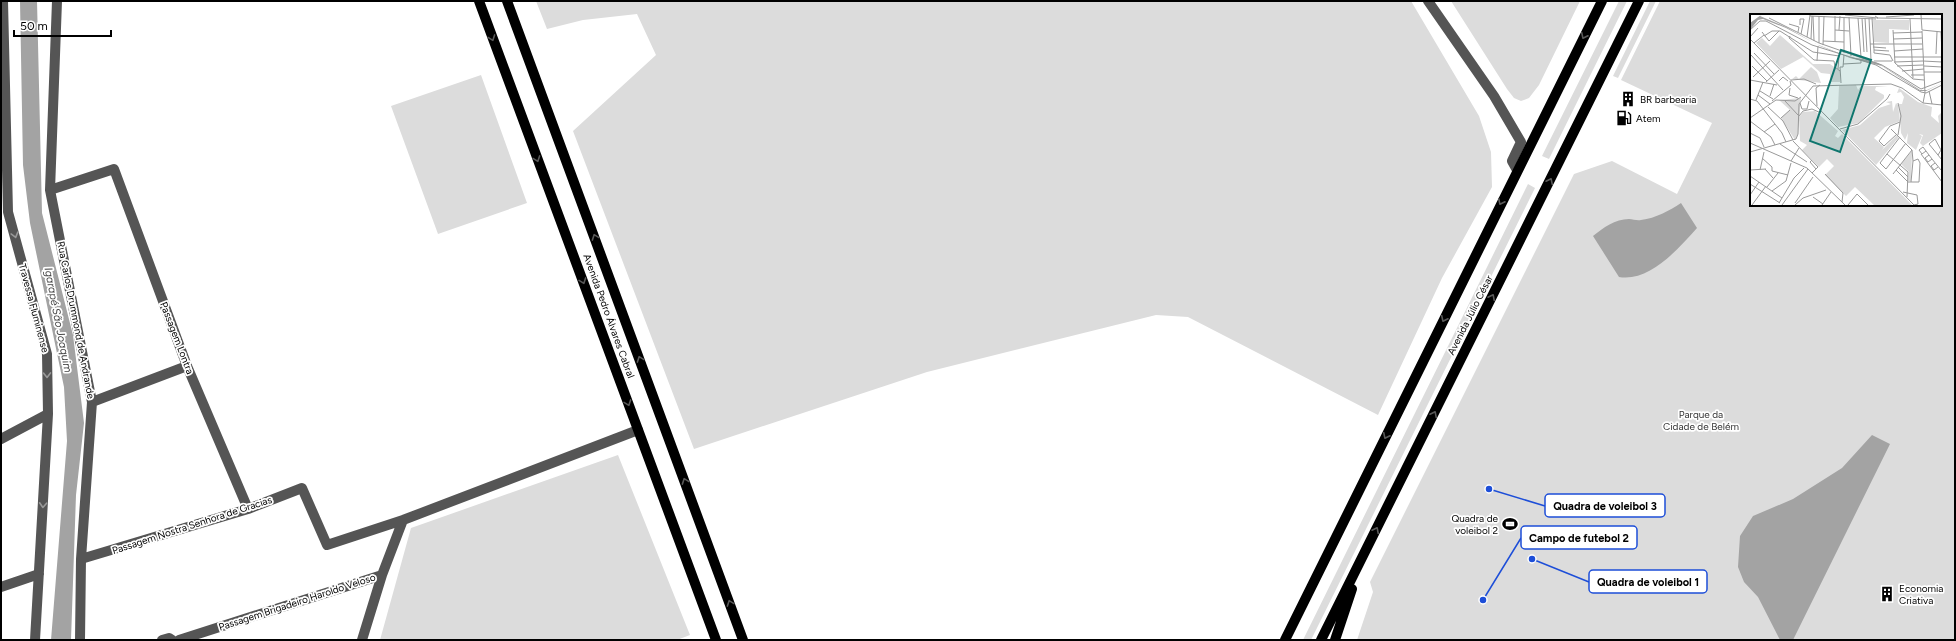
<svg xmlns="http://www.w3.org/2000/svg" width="1956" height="641" font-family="Figtree,sans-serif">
<rect width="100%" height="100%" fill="#fff"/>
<path fill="#dcdcdc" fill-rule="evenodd" d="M536 1H1411L1479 116 1491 152 1492 187 1442 278 1378 415 1188 317 1156 315 927 372 694 449 573 131 656 55 637 14 583 20 547 29Z
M1451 1H1580L1539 85 1529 98 1521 101 1514 98 1507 89Z
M1619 1H1627L1549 159 1542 156Z
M1650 1H1656L1618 78 1613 76Z
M1660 1H1955V640H1357L1373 592 1370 582 1574 174 1612 161 1677 194 1712 123 1621 80ZM1751 15H1941V205H1751Z
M481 75 527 203 438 234 391 106Z
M1528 184 1535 188 1311 640H1303Z
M618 455 690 635 677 640H380L411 528Z"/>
<path fill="#a3a3a3" d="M20 1H37L42 213 73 335 84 423 76 495 71 640H51L67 441 64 387 30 223 23 165Z
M1681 203 1697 228C1678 249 1650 282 1619 277L1593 236C1603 228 1615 219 1629 219 1633 219 1637 221 1641 220 1656 218 1669 211 1681 203Z
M1872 435 1890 444 1793 640H1780L1758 597 1744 582 1738 567 1740 536 1753 516 1793 499 1842 468Z"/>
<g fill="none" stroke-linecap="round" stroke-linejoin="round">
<path stroke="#555" stroke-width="10" d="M3 1 8 212 47 354 48 414 35 640
M57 1 50 190 92 402 81 559 80 640
M1428 1 1494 96 1521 142 1512 161 1517 170
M50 190 114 169 187 366 248 509
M92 402 187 366
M1 439 48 414
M81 559 248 509 302 488 327 545 403 520 638 430
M1 587 39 574
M162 640 169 638 172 640
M179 640 382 575
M362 640 382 575 403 520"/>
<path stroke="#000" stroke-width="10" d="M479 1 716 640
M507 1 743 640
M1285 640 1602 1
M1321 640 1639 1
M1335 640 1352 589"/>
</g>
<defs><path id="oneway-chevron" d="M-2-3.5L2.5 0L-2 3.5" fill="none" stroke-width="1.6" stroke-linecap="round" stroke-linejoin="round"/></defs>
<g stroke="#595959">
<use href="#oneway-chevron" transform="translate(1584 36) rotate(116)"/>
<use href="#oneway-chevron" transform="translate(492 38) rotate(70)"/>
<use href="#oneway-chevron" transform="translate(537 159) rotate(70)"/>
<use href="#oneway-chevron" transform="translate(1550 181) rotate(-64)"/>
<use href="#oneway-chevron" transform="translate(1501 202) rotate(116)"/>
<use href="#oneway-chevron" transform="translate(595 237) rotate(-110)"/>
<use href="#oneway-chevron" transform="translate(583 281) rotate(70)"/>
<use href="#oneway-chevron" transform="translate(1492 297) rotate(-63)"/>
<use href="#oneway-chevron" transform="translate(1444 319) rotate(116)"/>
<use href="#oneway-chevron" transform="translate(640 359) rotate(-110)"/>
<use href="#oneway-chevron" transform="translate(628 403) rotate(70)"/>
<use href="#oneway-chevron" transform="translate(1434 414) rotate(-63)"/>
<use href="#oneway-chevron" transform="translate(1386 436) rotate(116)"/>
<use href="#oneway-chevron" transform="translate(685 481) rotate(-110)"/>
<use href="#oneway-chevron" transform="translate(1376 530) rotate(-63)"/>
<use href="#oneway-chevron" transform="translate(730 603) rotate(-110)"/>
</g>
<g stroke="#999">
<use href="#oneway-chevron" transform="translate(15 235) rotate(75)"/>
<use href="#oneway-chevron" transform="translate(47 375) rotate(89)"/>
<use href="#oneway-chevron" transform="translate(43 505) rotate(93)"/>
</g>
<defs>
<g id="building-bare" transform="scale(1.2)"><path d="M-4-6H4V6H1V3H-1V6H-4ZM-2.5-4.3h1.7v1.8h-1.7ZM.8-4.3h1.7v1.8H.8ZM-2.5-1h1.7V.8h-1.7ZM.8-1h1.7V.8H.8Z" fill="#000" stroke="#fff" stroke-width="2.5" paint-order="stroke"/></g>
<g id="fuel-bare" transform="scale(1.2)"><path d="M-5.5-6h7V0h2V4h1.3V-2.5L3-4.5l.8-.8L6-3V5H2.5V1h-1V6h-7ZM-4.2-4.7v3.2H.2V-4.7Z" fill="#000" stroke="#fff" stroke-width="2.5" paint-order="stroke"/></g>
<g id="stadium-bare" transform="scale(1.2)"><path d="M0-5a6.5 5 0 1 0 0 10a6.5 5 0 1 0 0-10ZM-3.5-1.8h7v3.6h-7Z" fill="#000" stroke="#fff" stroke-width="2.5" paint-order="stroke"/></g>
</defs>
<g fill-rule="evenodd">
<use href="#building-bare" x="1628" y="99"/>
<use href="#fuel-bare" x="1624" y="118"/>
<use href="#stadium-bare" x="1510" y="524"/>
<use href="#building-bare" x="1887" y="594"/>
</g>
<g text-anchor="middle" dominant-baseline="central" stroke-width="3.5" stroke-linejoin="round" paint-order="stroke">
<g font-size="10" fill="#000" stroke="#fff" text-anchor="start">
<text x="1640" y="99">BR barbearia</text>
<text x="1636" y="118">Atem</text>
<text x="1498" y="518" text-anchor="end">Quadra de<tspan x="1498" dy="12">voleibol 2</tspan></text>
<text x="1899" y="588">Economia<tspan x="1899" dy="12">Criativa</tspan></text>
</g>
<g font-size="10" fill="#000" stroke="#fff">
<text transform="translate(34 308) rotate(75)">Travessa Fluminense</text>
<text transform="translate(1470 315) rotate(-63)">Avenida Júlio César</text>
<text transform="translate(609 316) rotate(70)">Avenida Pedro Álvares Cabral</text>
<text transform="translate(76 320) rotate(79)">Rua Carlos Drummond de Andrande</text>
<text transform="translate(177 338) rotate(69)">Passagem Lontra</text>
<text transform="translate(192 525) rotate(-18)">Passagem Nostra Senhora de Gracias</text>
<text transform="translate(297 602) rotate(-18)">Passagem Brigadeiro Haroldo Veloso</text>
</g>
<g font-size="10" fill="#333" stroke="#fff">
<text x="1701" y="414">Parque da<tspan x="1701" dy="12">Cidade de Belém</tspan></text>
</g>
<g font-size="11" font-style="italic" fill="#444" stroke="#fff">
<text transform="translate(58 320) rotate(79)">Igarapé São Joaquim</text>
</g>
</g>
<g transform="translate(1750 14)">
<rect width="192" height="192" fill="#fff"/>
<path d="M123 6H159V16L139 15V29L124 28ZM30 21 63 50H80L90 57V68H80V60L71 59 53 43 31 55 6 29 12 24 20 32ZM61 53 67 58 71 69 42 65 46 62 49 65ZM106 71 108 76 111 72H138L126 73 125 76 134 81V84L109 109 88 113 80 104 88 95 89 72ZM149 74 168 88 182 93 181 102 189 109 188 102 192 98V119L173 132 170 129 173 121 169 120 172 122 166 136 157 129 158 119 155 126 151 119 149 90H152L154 83 151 78 147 79ZM51 84 48 120 45 126 31 104 40 96 29 86ZM142 87 143 98 146 89 148 91 150 107 135 113 124 124 134 133 132 136 147 121 149 123 126 151 92 116 110 111 129 94 141 90 136 88ZM65 97 88 117 85 122 88 124 92 120 162 191H124L105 173 96 182 75 161 84 152 77 145 69 153 52 136 57 131 50 127 49 103 53 98ZM162 137 161 167H158L159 158 151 150Z" fill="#dcdcdc"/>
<path d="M11 1 10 2 36 13 66 30 99 43 113 45 128 49 170 76H177L192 69 176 77H170L132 52 100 44 70 32 36 14 13 5 8 6 0 16V9Z" fill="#a3a3a3"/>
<path fill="none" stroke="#999" stroke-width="1" d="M95 1 128 4 125 2M171 1 172 16M60 2 126 5M63 2 64 27M99 3 101 42M136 3 164 1M19 4 69 29 132 51 171 75 192 67M108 4 111 43M112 4 114 38M115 4 117 38M119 4 121 46M122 4 124 36M127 4 192 5M160 5 163 64M39 10 49 13 48 18M50 11V5H54L51 20M0 16 10 7H16L62 31 126 51 171 78 176 79 192 71M85 16 99 17M89 16 90 2M143 16 145 49 163 65 174 66M172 16 192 18M172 17 175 79 173 89M12 18 19 27 29 17M191 18 192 40M143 19 172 18M14 22 22 17H30L63 38 89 42M40 22 39 24 64 46 84 47 85 53 90 57M0 23 8 14M57 23 60 1M0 25 164 191M61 25 62 2M143 25 172 24M73 27 94 28M85 28V2M4 29 14 21M69 29V2M120 30H172M73 31 74 2M123 33 136 34M124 36V39L140 41 143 47M124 36 139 37M144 37 173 35M4 39 24 60M94 39V3M186 40 187 18M1 41 33 76M144 43H192M67 47 68 32M124 47H142M173 47 192 48M144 48 173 47M93 50 111 49V46M2 52 17 67M147 52 173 51M174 52 192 53M88 55 89 42M152 57 174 55M174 58H192M161 61H174M3 63 20 47M0 66 27 71M41 66 54 65 66 70M29 67 33 63 38 67M16 68 29 56M91 69 90 53H93L94 41M40 74 39 81 48 84M10 77 23 85M179 77 182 90M8 81 20 90M20 82 24 70M0 85 7 87 32 119 36 128M6 86 13 68M22 87 41 71 40 67M35 87 48 101M50 89 52 95H57L59 87M148 89 151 102 148 121M67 92 66 74 70 71M18 93 33 107 43 126M49 102 53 97 62 95 71 99M0 104 26 86 45 87 51 83M31 104 40 96M0 107 21 123 25 131M90 115 108 110 137 85 140 80M141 115 162 136 163 147M14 118 25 110M0 119 10 124 14 133M147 120 134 132 129 127 140 112 150 108M150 123 130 149 136 155 156 129M43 127 68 153 62 159M0 129 57 154 95 191M30 130 57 148M176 137 172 140 169 136 173 133 182 145 191 156M0 138 46 125 48 120 49 90 63 72 141 70 152 74 173 89 192 91M137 140 158 158 157 183M171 140 192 168M179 141 175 144 178 148 182 145M188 141 191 136 185 125 179 130 192 146M12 144 22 153V157L38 161M62 146 60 148 66 155M41 147 49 134M185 149 181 152 184 156 188 153M148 153 158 163M15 155 23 164M0 156 16 155M10 156 14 138M146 156 158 168M75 160 93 179 92 188M143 160 162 136M0 162 32 184M158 168H169L170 149 168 145 163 147 161 168M0 170 30 189M17 173 28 159M22 177 36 167 41 149M153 178 167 181 168 190 164 191M0 181 9 168M63 183 73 190M29 189 44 164 54 154M45 189 63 163M2 191 16 172M32 191 58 155M45 191 53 184 76 176M72 191 81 178M98 191 107 180 118 191"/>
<path fill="#0f766e" fill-opacity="0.15" stroke="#0f766e" stroke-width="2" d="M91 36 121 46 90 138 60 127Z"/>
<rect width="192" height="192" fill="none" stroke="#000" stroke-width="2"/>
</g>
<path fill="none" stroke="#1d4ed8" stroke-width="1.5" d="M1489 489L1545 506M1483 600L1521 538M1532 559L1589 582"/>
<g fill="#1d4ed8" stroke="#fff" stroke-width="1.5">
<circle cx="1489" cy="489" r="4"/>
<circle cx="1483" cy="600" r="4"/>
<circle cx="1532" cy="559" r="4"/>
</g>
<g fill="#fff" stroke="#1d4ed8" stroke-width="1.5">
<rect x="1545" y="494" width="120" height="23" rx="4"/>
<rect x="1521" y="526" width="116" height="23" rx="4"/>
<rect x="1589" y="570" width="118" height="23" rx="4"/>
</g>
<g font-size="11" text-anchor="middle" font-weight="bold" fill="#000">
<text x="1605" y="510">Quadra de voleibol 3</text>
<text x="1579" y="542">Campo de futebol 2</text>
<text x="1648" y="586">Quadra de voleibol 1</text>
</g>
<rect width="1956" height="641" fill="none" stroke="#000000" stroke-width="4"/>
<path d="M14 30v6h97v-6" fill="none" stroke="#000000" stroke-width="2"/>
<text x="20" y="30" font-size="12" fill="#000000" stroke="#ffffff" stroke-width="3" paint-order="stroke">50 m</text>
</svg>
